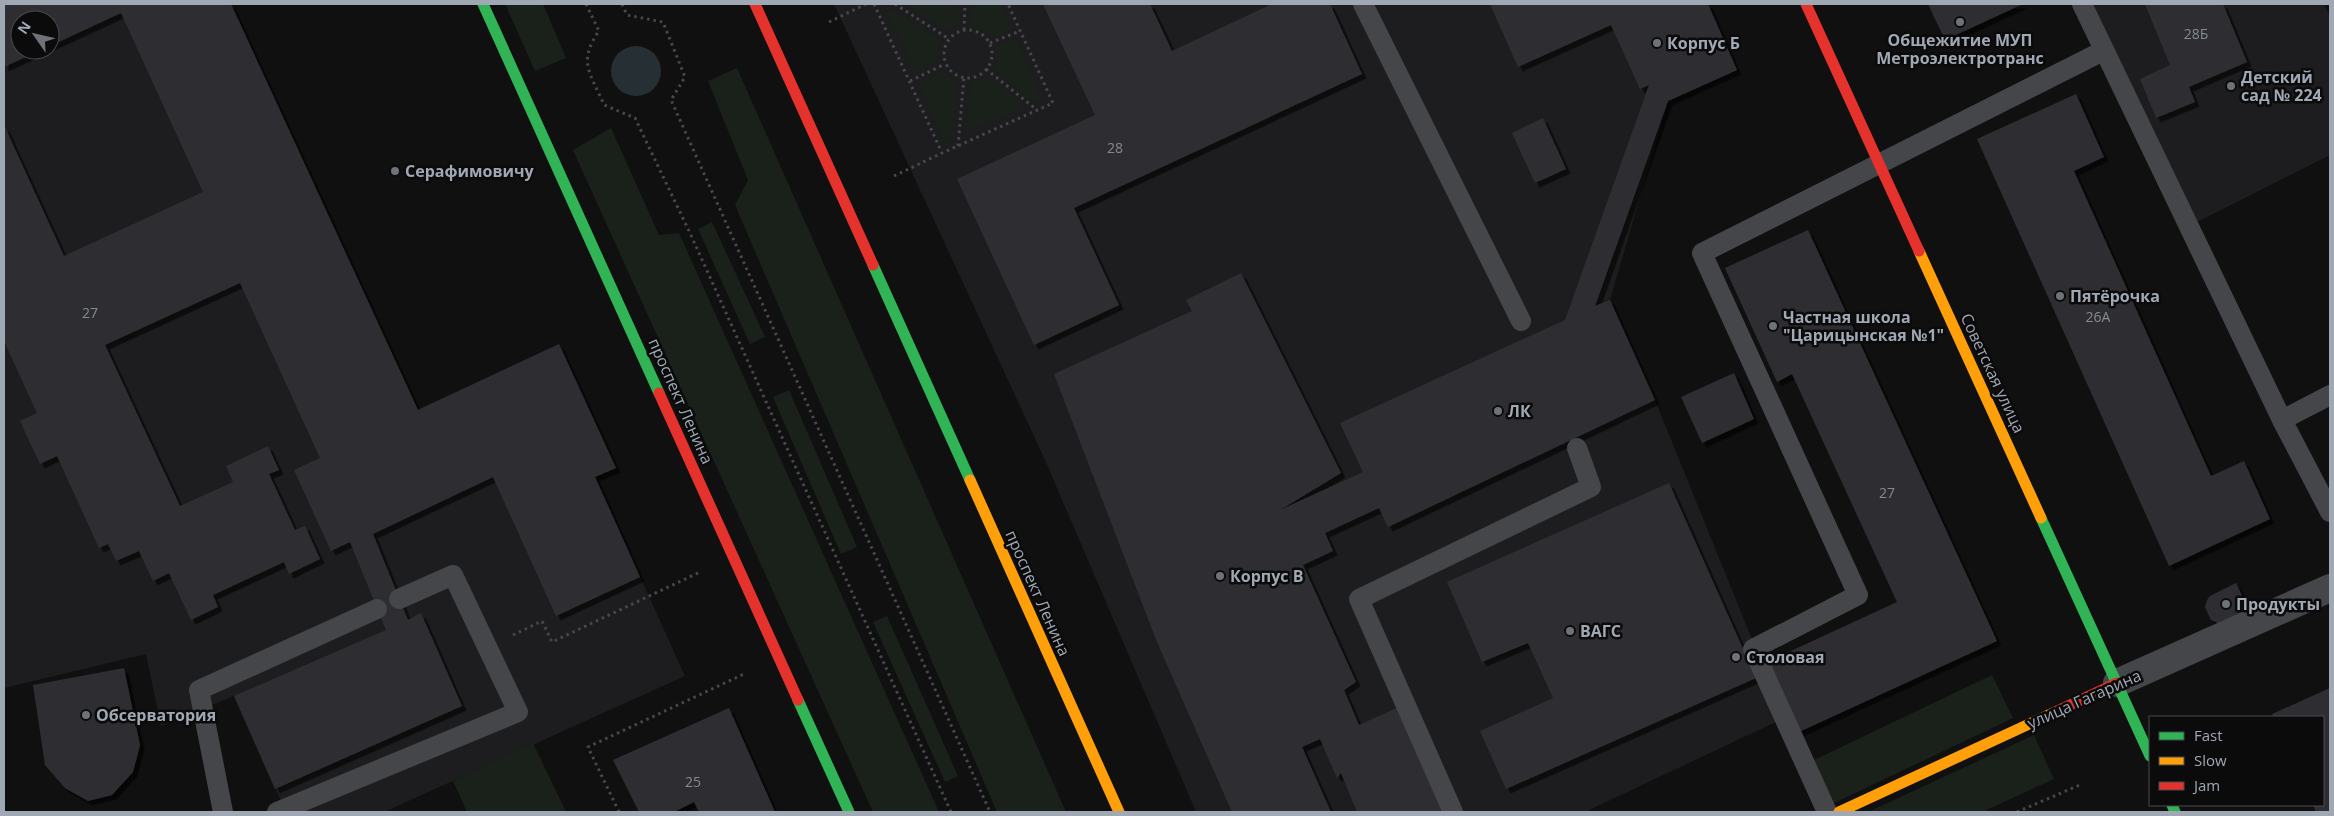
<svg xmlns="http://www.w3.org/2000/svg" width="2334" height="816" font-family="'Open Sans',sans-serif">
<defs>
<filter id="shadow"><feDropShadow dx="4.5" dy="4.5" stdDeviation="0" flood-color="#0009"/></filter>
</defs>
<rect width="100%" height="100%" fill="#101011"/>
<path fill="#1d1d1f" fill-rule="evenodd" d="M4 4H231L417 410 559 344 595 477 685 676 384 812H286L234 696 161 726 146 654 4 688ZM20 20H50V50H20Z
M834 4H1707L1737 70 1668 101 1610 300 1655 400 1784 718 1585 812H1196L1045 460Z
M2093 4H2324L2330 17V155L2195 223Z"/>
<path fill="#1a211b" d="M505 4H543L566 58 535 71Z
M906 4H959V25L947 31Z
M971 4H1001L1012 30 992 37 985 30 970 24Z
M891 9 940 40 937 51 938 62 915 72 886 11Z
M1016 38 1041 99 1034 103 993 69 997 53 996 46Z
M737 68 1066 812H997L735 205 748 180 708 81Z
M943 71 957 82 951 140 944 143 919 84Z
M988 76 1026 107 965 133 971 83Z
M611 128 659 235 679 233 939 812H873L573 150Z
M712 222 765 337 750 344 698 229Z
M789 390 857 547 841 554 773 397Z
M887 616 958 776 945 782 873 622Z
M1992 675 2013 718 1832 804 1812 761Z
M2034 735 2054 779 1982 812H1868Z
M533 743 566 812H467L453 781Z"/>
<path fill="#262f34" d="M611 71a25 25 0 1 1 50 0a25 25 0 1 1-50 0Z"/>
<path fill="#2f2f31" filter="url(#shadow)" d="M4 4H231L418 410 559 344 616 468 595 477 640 577 556 616 493 477 373 534 408 620 421 613 462 706 275 789 234 696 386 630 350 542 331 551 294 470 320 458 240 283 105 345 180 506 233 482 226 466 268 446 279 470 269 474 295 530 305 526 320 559 289 574 284 562 213 595 218 607 191 620 169 573 153 581 139 551 116 561 108 544 99 548 57 456 40 464 20 421 37 413 4 341V125L64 256 203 192 121 13 50 46V20H20V50H41L4 67Z
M1043 4H1150L1172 51 1272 4H1330L1362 74 1074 208 1119 305 1034 345 957 179 1095 115Z
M1490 4H1708L1737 70 1668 101 1595 306 1610 300 1655 400 1388 527 1379 508 1325 533 1333 551 1303 565 1356 682 1344 690 1359 725 1399 707 1445 812H1357L1341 773 1337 778 1320 739 1302 747 1331 812H1232L1157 642 1054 374 1192 311 1186 300 1241 273 1341 473 1280 510 1363 472 1340 423 1565 320 1649 85 1640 89 1611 25 1518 67Z
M1928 4H2023L1945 40Z
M2145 4H2223L2247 62 2189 87 2195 102 2156 118 2140 79 2170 65Z
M2076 94 2104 157 2074 171 2211 476 2244 461 2270 519 2169 566 1977 139Z
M1543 118 1566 169 1535 183 1512 133Z
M1808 230 1997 641 1799 732 1767 662 1897 602 1792 374 1777 382 1725 268Z
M1734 373 1754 419 1702 443 1681 397Z
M1669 483 1756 678 1506 789 1480 731 1553 698 1528 643 1482 662 1447 582Z
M2236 583 2249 610 2218 623 2211 620 2205 607 2207 600 2210 596Z
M124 668 140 745 133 772 112 795 88 801 65 788 45 765 33 685Z
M2330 688V812H2316L2313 805H2323V717H2274L2272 714Z
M729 708 775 812H699L694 802 674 812H639L613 760Z"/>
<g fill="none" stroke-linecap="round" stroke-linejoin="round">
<path stroke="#46484b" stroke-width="3" stroke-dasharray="2.5 4" stroke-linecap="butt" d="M586 4 599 31C577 62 591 74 604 105L635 118 690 233 951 812
M622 4 627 15 663 22 685 77 671 100 990 812
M874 4 942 153 1053 103 1008 4
M895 4 949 39
M829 22 866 4
M944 54a24 24 0 1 1 48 0a24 24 0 1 1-48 0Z
M964 30 965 4
M990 43 1020 31
M986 69 1037 110
M910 81 945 64
M958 146 964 77
M894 176 942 153
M513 635 542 621 552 642 700 572
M619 812 588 747 746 673
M2017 812 2082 784"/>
<path stroke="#454649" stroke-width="20" d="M1363 4 1521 321
M2082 4 2282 420 2330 512
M2282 420 2330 395
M223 812 199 690 377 609
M277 812 518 712 453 575 399 599
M1453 812 1359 599 1591 487 1577 448
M1827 812 1753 649 1858 595 1702 253 2103 51"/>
<path stroke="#454649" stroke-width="28" d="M2117 683 2330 588"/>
<path stroke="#30b455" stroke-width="11" d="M483 4 659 393
M873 265 970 480
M2041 518 2150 756
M798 700 849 812
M2172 805 2175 812"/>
<path stroke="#ff9f0a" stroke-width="11" d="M1919 251 2041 518
M970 480 1119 812
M1839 812 2053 713"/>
<path stroke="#e5322d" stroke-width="11" d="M755 4 873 265
M1806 4 1919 251
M659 393 798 700
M2053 713 2117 683"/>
</g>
<g fill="#6e737a" stroke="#0b0b0c" stroke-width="2">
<circle cx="1960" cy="22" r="5"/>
<circle cx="1657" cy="43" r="5"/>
<circle cx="2231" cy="86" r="5"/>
<circle cx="395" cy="171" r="5"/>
<circle cx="2060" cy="296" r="5"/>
<circle cx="1773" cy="326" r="5"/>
<circle cx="1498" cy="411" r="5"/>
<circle cx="1220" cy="576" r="5"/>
<circle cx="2226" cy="604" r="5"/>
<circle cx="1570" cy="631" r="5"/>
<circle cx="1736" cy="657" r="5"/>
<circle cx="86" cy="715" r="5"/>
</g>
<g text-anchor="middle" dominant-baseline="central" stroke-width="5" stroke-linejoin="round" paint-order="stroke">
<g font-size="14" fill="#848a92">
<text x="2196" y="33">28Б</text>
<text x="1115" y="147">28</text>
<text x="90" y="312">27</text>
<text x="2098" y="316">26А</text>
<text x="1887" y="492">27</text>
<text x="693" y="781">25</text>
</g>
<g font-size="16" font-weight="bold" fill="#a0a8b3" stroke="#0b0b0c" text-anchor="start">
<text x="1960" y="40" text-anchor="middle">Общежитие МУП<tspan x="1960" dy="18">Метроэлектротранс</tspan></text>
<text x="1667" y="43">Корпус Б</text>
<text x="2241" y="77">Детский<tspan x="2241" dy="18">сад № 224</tspan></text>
<text x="405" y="171">Серафимовичу</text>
<text x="2070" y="296">Пятёрочка</text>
<text x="1783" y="317">Частная школа<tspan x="1783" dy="18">"Царицынская №1"</tspan></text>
<text x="1508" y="411">ЛК</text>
<text x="1230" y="576">Корпус В</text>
<text x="2236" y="604">Продукты</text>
<text x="1580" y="631">ВАГС</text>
<text x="1746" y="657">Столовая</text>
<text x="96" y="715">Обсерватория</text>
</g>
<g font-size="16" fill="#a0a8b3" stroke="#0b0b0c">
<text transform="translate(1993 373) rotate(65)">Советская улица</text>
<text transform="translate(681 401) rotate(66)">проспект Ленина</text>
<text transform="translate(1038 593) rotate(66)">проспект Ленина</text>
<text transform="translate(2084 699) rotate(-24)">улица Гагарина</text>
</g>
</g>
<rect width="2334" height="816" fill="none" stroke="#a0a8b3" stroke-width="10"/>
<rect x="2149" y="716" width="175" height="90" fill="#0b0b0c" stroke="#474a4f"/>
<rect x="2159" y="732" width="25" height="8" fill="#30b455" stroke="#474a4f"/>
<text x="2194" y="741" font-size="15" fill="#a0a8b3">Fast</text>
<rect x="2159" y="757" width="25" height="8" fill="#ff9f0a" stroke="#474a4f"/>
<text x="2194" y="766" font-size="15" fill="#a0a8b3">Slow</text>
<rect x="2159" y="782" width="25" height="8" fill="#e5322d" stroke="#474a4f"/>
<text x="2194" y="791" font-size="15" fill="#a0a8b3">Jam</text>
<g transform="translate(35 35) rotate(304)"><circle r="24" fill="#0b0b0c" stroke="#474a4f"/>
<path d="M0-4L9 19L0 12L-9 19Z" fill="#6e737a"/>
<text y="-8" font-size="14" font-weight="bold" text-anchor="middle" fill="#a0a8b3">N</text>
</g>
</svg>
